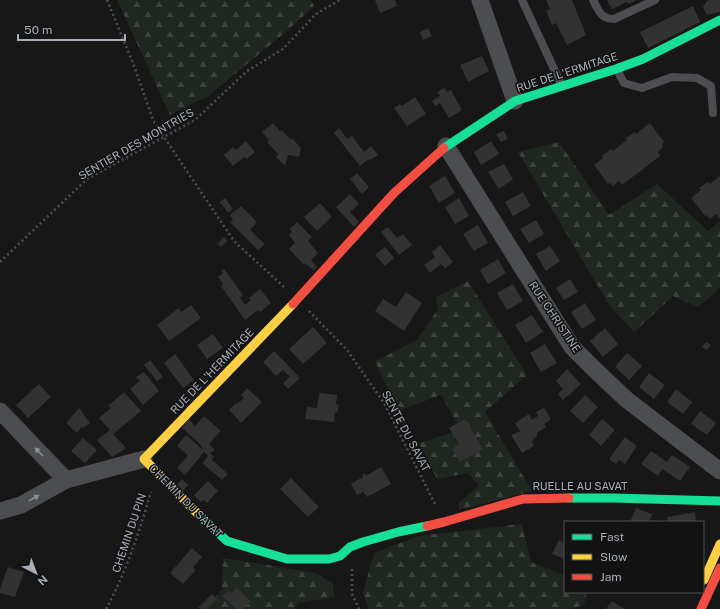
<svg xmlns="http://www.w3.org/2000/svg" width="720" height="609" font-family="'Public Sans',sans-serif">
<defs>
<pattern id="forest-firs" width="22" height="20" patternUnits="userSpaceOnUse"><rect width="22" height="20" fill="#202620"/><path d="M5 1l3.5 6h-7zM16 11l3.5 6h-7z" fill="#3e433e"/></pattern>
</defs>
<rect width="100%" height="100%" fill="#171718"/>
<path fill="url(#forest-firs)" d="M117 0H311L314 6 287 31 208 96 170 115Z
M559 142 609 215 657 184 708 231 720 221V288L698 307 673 296 634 332 609 305 518 152Z
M468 281 527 375 485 412 532 491 459 510V502L479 486 468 473 437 479 419 443 461 430 441 395 398 411 375 361 417 340 438 309 436 297Z
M522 524 531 562 565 576V592H587L584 605 571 609H369L363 593 374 553 418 536Z
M223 558 316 573 332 583 335 597 298 603 294 609H199L207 605 222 590Z"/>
<path fill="#323233" d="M375 0H395L397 6 380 13Z
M546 0H572L586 35 567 45 556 23 552 25 546 11 550 9Z
M607 0H637L628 4 627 2 612 9Z
M710 0H720V12L707 15 703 7 707 1Z
M693 6 700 22 648 48 640 32Z
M428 28 432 36 423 40 420 32Z
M482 56 489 71 468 82 460 65Z
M444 88 447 92 451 90 462 110 449 118 440 103 435 106 432 101 440 96 437 92Z
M415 97 426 114 407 126 394 108 400 104 402 106Z
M273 123 280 131 282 130 291 140 292 138 301 148 299 157 288 155 285 166 276 157 278 154 267 142 269 140 262 132Z
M650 123 664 142 662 144 663 147 658 152 660 156 622 185 619 181 613 186 610 183 608 184 594 165 603 158 602 156 611 149 613 151 627 140 626 138 635 132 636 134Z
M339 128 347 139 352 136 364 152 371 146 378 155 370 160 369 159 360 166 334 133Z
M504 131 508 139 501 142 496 134Z
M246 141 255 152 247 159 244 157 233 166 224 155 233 147 236 150Z
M491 141 499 154 481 165 474 152Z
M504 164 513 179 499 189 488 172Z
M357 173 369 187 362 194 350 179Z
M445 176 455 193 439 203 429 186Z
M720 176V219L716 214 710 219 707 215 706 217 691 198 701 190 699 188 708 182 710 184Z
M523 192 531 206 513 216 505 202Z
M350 194 359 204 350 212 359 222 354 227 336 207Z
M225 198 233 209 228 213 220 202Z
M459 198 469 216 455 224 445 207Z
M320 203 332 217 317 231 304 217Z
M241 206 257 222 250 230 265 244 258 250 230 222 233 220 230 215Z
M536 220 544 234 529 243 520 229Z
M297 222 312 237 308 241 318 253 311 260 317 267 314 271 305 263 304 265 289 249 295 243 289 235 292 232 290 229Z
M478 225 488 243 474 251 463 234Z
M388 227 397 238 403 234 412 245 399 255 381 232Z
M224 237 227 241 221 247 217 244Z
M440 245 453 262 445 268 441 264 430 273 424 265 435 257 432 252Z
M550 246 560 261 546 271 536 254Z
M385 247 394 258 385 266 375 255Z
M498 259 506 273 488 284 480 270Z
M224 269 243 295 240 298 245 305 251 300 249 298 260 289 271 303 260 312 258 310 245 320 221 286 223 284 218 277 223 273 221 271Z
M570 279 578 292 564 300 556 288Z
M513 284 523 301 507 310 497 293Z
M406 292 422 303 404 331 375 311 383 299 396 307Z
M585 303 596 320 582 329 571 312Z
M191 305 201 318 169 341 157 325 179 308 181 312Z
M532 315 543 332 526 343 515 325Z
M313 327 327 343 303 364 289 349Z
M605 328 618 344 603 357 590 341Z
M213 334 223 348 207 359 197 345Z
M706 342 711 345 707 350 702 347Z
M545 344 557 363 541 372 530 353Z
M274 351 300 378 288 389 283 383 290 377 283 370 276 376 263 362Z
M627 353 642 366 629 380 615 367Z
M175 354 194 380 183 388 164 363Z
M150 360 163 377 157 381 144 365Z
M567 369 581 384 563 400 558 394 563 389 556 381Z
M144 372 159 391 143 405 130 389 140 381 136 377Z
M649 373 665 385 654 399 639 387Z
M39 384 51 397 28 418 16 405Z
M247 388 262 402 241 423 229 410 236 403 237 404 244 398 241 395Z
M676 389 692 402 683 414 667 402Z
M124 392 141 411 113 434 126 448 112 457 97 440 110 430 99 418 111 408 108 406Z
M319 393 337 395 336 404 339 405 337 413H335L334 422 305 419 307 407 317 408Z
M585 395 598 407 583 423 570 411Z
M79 408 90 423 83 428 82 426 77 433 66 423Z
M544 408 551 419 544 424 546 427 537 433V436L532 441 534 446 522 453 511 435 520 431 515 423 529 414 532 420 538 416 536 412Z
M700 411 716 423 707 435 691 424Z
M204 416 221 431 209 444 215 450 210 453 214 457 212 460 228 474 222 480 202 463 208 456 204 452 185 475 177 468 188 455 177 446 186 435 203 450 200 444 182 428 189 419 195 426Z
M465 419 483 449 460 462 452 449 459 444 449 428Z
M602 419 615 430 601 446 589 435Z
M625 437 637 446 625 464 619 460 616 464 609 459Z
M83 438 97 450 85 463 71 451Z
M651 451 667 462 672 455 690 467 680 481 662 469 658 476 641 464Z
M381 467 391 484 367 497 363 492 357 495 351 484 363 477 362 475 365 473 366 476Z
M291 478 319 507 308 517 280 489Z
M182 479 188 485 183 491 177 485Z
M208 481 218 491 207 503 204 500 201 502 194 495Z
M636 508 652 514 649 522H630Z
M695 512 696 522H668L667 517Z
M559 540 565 543V559L552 554Z
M192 548 202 557 193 567 196 570 183 584 170 573Z
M8 567 24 572 15 597 0 593V589Z
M237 587 251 602 243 609H236L222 596 228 591 231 593Z
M212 594 217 599 207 609 198 608Z
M612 601 624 609H606Z"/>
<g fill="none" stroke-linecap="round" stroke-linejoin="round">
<path stroke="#4d4f52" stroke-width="2.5" stroke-dasharray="2 3" stroke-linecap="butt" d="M107 0 133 63 153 120 164 137 234 241 285 288
M0 262 87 179 195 120 247 71 283 49 316 14 340 0
M309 311 347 350 384 403 436 506
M352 569V594L359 609
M106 609C126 572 139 533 151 492"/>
<path stroke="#4c4d50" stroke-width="8" d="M522 0 561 84
M593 0C598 10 601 19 614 19L655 0
M617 70 624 83 642 88 672 77 697 78 711 86 713 113"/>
<path stroke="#4c4d50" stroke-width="17" d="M480 0 515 101
M446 146 572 347 591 366 627 400 720 471
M0 411 66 480
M0 511 21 505 66 480 144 459"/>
<path stroke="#16e098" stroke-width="9" d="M444 148 515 101 616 69 643 59 720 20
M569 498H614L720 501
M199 515 227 541 287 559H329L340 556 350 547 363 542 398 532 427 526"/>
<path stroke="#ffcf43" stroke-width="9" d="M199 515 144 459 293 304
M704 580 720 544"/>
<path stroke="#f24e42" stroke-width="9" d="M293 304 394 193 444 148
M427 526 444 522 523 499 569 498
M701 609 720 568"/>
</g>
<defs><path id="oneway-solid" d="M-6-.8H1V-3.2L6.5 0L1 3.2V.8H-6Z"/></defs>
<g fill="#8d9299">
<use href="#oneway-solid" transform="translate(39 452) rotate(-134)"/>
<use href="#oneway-solid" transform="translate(34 498) rotate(-29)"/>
</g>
<g text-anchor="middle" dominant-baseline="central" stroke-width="3" stroke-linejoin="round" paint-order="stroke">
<g font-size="11" fill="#a9afb8" stroke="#121213">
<text transform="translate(567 72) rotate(-18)">RUE DE L'ERMITAGE</text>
<text transform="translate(136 144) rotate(-30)">SENTIER DES MONTRIES</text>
<text transform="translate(555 317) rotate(56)">RUE CHRISTINE</text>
<text transform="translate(212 371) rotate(-46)">RUE DE L'HERMITAGE</text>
<text transform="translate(406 431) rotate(62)">SENTE DU SAVAT</text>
<text x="580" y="486">RUELLE AU SAVAT</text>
<text transform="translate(186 501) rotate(45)">CHEMIN DU SAVAT</text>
<text transform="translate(129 533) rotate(-71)">CHEMIN DU PIN</text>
</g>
</g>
<rect x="564" y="521" width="140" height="72" fill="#121213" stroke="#4e5155"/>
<rect x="572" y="534" width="20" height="6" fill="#16e098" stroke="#4e5155"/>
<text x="600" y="541" font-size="12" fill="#a9afb8">Fast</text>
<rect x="572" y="554" width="20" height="6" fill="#ffcf43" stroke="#4e5155"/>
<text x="600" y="561" font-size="12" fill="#a9afb8">Slow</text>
<rect x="572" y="574" width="20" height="6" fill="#f24e42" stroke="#4e5155"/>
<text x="600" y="581" font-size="12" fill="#a9afb8">Jam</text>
<g transform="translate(36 573) rotate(138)" stroke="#121213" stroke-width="3" paint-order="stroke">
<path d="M0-3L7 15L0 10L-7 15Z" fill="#a9afb8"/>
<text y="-6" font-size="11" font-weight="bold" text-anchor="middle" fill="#a9afb8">N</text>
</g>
<path d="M18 34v6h107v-6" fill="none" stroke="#a9afb8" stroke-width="2"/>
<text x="24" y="34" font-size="12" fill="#a9afb8" stroke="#121213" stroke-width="3" paint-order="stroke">50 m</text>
</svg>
